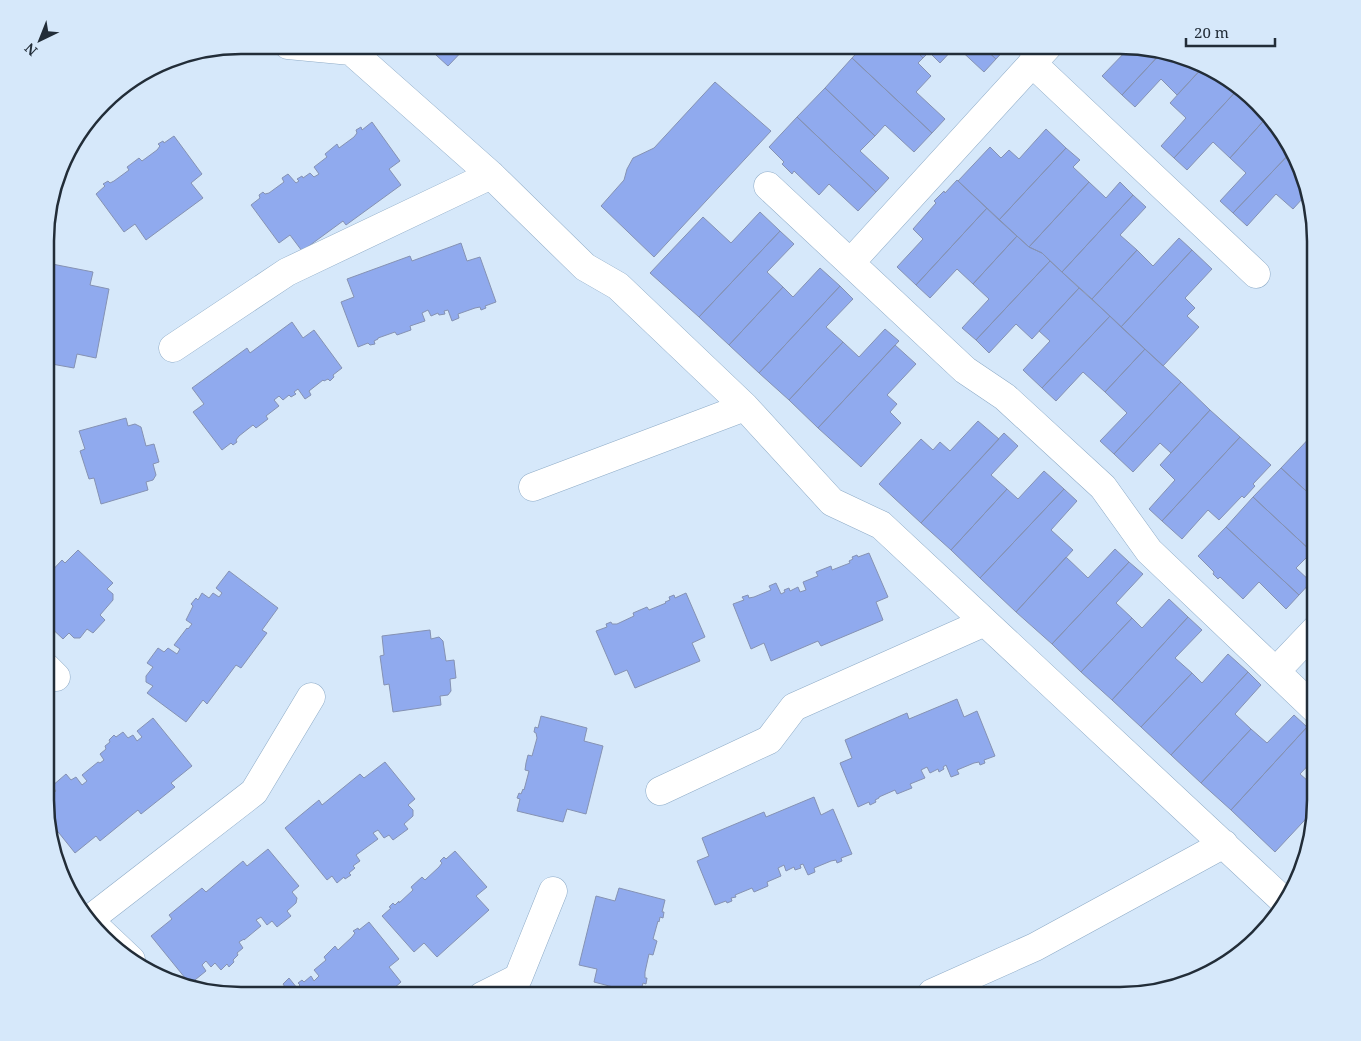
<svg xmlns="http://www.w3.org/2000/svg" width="1361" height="1041" font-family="'Noto Serif',serif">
<rect width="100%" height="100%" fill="#d6e8fa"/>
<path fill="#90aaee" stroke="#8592b3" d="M425 45H468L448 66Z
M864 45H910L923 58 918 63 931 76 916 92 945 119 932 133 852 58Z
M910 45H981L996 59 984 72 956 46 940 63 929 52 923 58Z
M981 45H1007L1008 46 996 59Z
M1128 45 1162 52 1122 95 1102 76 1130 47Z
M1162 52 1195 60 1204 66 1177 95 1161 79 1135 107 1122 95Z
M852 58 932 133 914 152 885 125 875 136 825 88Z
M1204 66 1240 87 1174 158 1161 146 1186 118 1170 103Z
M715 82 771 131 654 257 601 206 624 180 627 169 633 158 654 148Z
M1240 87 1249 93 1267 117 1230 158 1213 142 1187 170 1174 158Z
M825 88 875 136 860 151 889 178 876 192 797 117Z
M797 117 876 192 858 211 829 184 819 195 794 171 792 174 782 164 784 162 769 147Z
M1267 117 1293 150 1233 213 1220 201 1246 173 1230 158Z
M372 122 400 161 389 169 401 185 346 225 343 221 302 251 290 235 279 243 251 205 260 198 259 195 263 192 265 194 269 193 284 182 282 178 288 174 296 183 299 181 297 179 302 176 303 178 310 173 314 177 319 174 314 167 327 157 325 154 337 144 339 148 354 137 357 133 356 130 361 127 362 130Z
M1046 129 1066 148 999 220 958 181 990 147 1001 158 1009 150 1019 159Z
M174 136 202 174 191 183 203 198 146 240 135 224 124 232 96 194 105 186 103 184 108 181 110 183 114 181 129 170 127 167 139 158 142 161 157 150 160 146 158 144 163 141 164 143Z
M1066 148 1080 160 1073 167 1089 182 1029 247 999 220Z
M1293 150 1296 154 1306 198 1305 200 1303 198 1293 209 1276 194 1247 226 1233 213Z
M957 180 987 208 916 285 897 267 923 239 913 229 936 203 934 201 944 191 945 193Z
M1089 182 1106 198 1120 182 1133 195 1062 272 1042 253 1029 247Z
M1133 195 1146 207 1120 235 1137 250 1092 299 1062 272Z
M987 208 1017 236 973 284 957 269 930 298 916 285Z
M760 212 780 231 699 317 650 273 703 217 731 243Z
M780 231 794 244 767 272 783 287 729 345 699 317Z
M1017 236 1029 247 1042 253 1050 261 976 340 962 328 989 299 973 284Z
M1179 238 1192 250 1121 327 1092 299 1137 250 1153 266Z
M461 243 467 261 480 257 496 302 485 306 486 308 481 310 480 307 475 308 458 314 459 318 452 321 448 310 444 311 445 314 439 315 438 313 431 316 428 310 422 313 425 321 410 326 411 330 397 335 395 332 378 338V339L374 341 375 344 370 345 368 343 358 347 341 302 354 297 347 279 410 256 412 261Z
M1192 250 1212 269 1185 298 1195 308 1187 316 1199 327 1163 366 1121 327Z
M1050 261 1079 288 1032 339 1016 324 989 353 976 340Z
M47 263 93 272 90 285 109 289 96 358 77 354 74 368 46 363Z
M820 268 840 286 759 373 729 345 783 287 793 297Z
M840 286 853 299 826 327 843 342 789 400 759 373Z
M1079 288 1110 316 1042 388 1023 370 1050 341 1039 331Z
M1110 316 1145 349 1105 392 1083 372 1056 401 1042 388Z
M292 322 303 338 314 330 342 368 333 375 334 377 330 381 328 379 324 381 323 380 309 391 311 395 305 399 298 389 294 392 296 394 291 397 289 395 283 400 279 396 274 400 279 406 266 416 268 419 256 428 253 425 239 436 236 440 237 442 233 445 231 443 222 450 193 412 204 404 192 388 247 348 250 353Z
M885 329 899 341 818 428 789 400 843 342 859 357Z
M895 345 916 364 887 395 897 404 890 412 901 423 861 467 818 428Z
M1145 349 1181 382 1114 454 1100 441 1127 413 1105 392Z
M1181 382 1210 410 1171 453 1160 443 1133 472 1114 454Z
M1210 410 1240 437 1162 521 1149 509 1175 480 1160 465Z
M126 418 128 426 135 424 141 427 146 446 154 444 159 462 153 464 156 475 153 480 146 482 148 490 101 504 94 478 89 479 80 451 85 449 79 431Z
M978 421 999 439 921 523 879 484 921 439 933 450 940 442 950 451Z
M1316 431V500L1281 468Z
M1004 433 1018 446 991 475 1007 489 951 550 921 523Z
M1240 437 1271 465 1253 484 1255 486 1244 498 1242 496 1219 520 1208 510 1182 539 1162 521Z
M1281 468 1316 500V548L1312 552 1253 497Z
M1044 471 1064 489 980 578 951 550 1007 489 1018 499Z
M1064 489 1077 501 1051 530 1073 550 1016 612 980 578Z
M1253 497 1312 552 1296 568 1311 582 1299 595 1226 527Z
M1226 527 1299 595 1286 609 1259 582 1243 599 1220 577 1218 579 1213 574 1214 572 1198 556Z
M1115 549 1129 562 1052 644 1016 612 1066 557 1088 578Z
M78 550 113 583 107 589 113 594V600L100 615 105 620 93 633 87 629 80 638H74L69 633 63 639 46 623V577L62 560 65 563Z
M869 553 888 597 876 602 883 620 821 646 818 641 771 661 764 643 751 649 733 604 744 600 742 597 748 595 749 598 754 597 771 590 769 586 776 583 781 594 785 592 784 590 789 588 790 591 798 587 800 592 806 590 803 582 818 576 816 572 831 566 832 570 850 563 849 561 853 559 852 557 857 555 858 557Z
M1129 562 1143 574 1116 603 1132 618 1081 672 1052 644Z
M229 571 278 608 262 630 267 633 241 668 236 665 207 704 203 700 186 722 147 693 153 686 146 682V676L153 667 147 663 158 648 164 652 168 648 177 654 180 649 174 645 187 628 188 629 192 624 186 620 193 606 191 604 196 598 198 600 202 593 209 598 213 593 219 597 222 593 216 588Z
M686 593 705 637 692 643 700 661 635 688 627 670 615 675 596 631 607 627 606 624 611 622 612 624H617L634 616 633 613 647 607 649 610 666 603 665 602 670 600 669 597 674 595 675 598Z
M1169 599 1188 617 1112 700 1081 672 1132 618 1142 628Z
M1188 617 1202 630 1175 658 1192 673 1141 727 1112 700Z
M430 630 431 639 439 637 443 641 446 661 454 660 456 678 450 679 451 691 448 695 440 696 441 705 393 712 389 684 384 685 380 656 384 655 382 636Z
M1228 654 1248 672 1171 755 1141 727 1192 673 1202 683Z
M1248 672 1261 685 1235 714 1251 729 1201 783 1171 755Z
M957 699 964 717 977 711 995 756 984 760 985 763 980 765 979 762 974 763 957 770 959 774 951 777 946 765 943 767 944 769 939 772 938 769 930 773 927 767 921 770 925 778 910 784 912 788 897 794 895 790 879 797V798L875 800 876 802 870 805 869 802 858 807 840 763 852 758 845 740 907 713 909 719Z
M1294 715 1307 727 1231 810 1201 783 1251 729 1267 743Z
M541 716 587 728 584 741 603 746 586 814 567 809 563 822 517 811 520 799 517 798 519 793 521 794 523 789 524 790 529 771 525 770 526 763 528 755 532 756 537 738 536 733 534 732 535 727 538 728Z
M153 718 192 766 171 783 175 787 141 814 138 810 100 841 96 836 75 853 47 818 46 814 51 810 47 804V798L56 791 52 786 66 774 71 780 76 777 82 785 87 781 82 775 98 762 100 763 104 760 100 754 106 749 105 746 110 742 109 740 114 735 116 737 123 732 128 738 133 735 137 741 142 737 137 731Z
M1307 727 1316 735V757L1300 774 1316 788V808L1275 852 1231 810Z
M385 762 415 799 408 805 413 810V816L404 824 408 829 393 840 389 835 384 838 378 830 373 833 378 839 356 855 360 861 353 866 355 868 349 873 351 875 345 879 344 877 337 883 332 876 327 880 285 828 319 800 322 805 360 774 364 778Z
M814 797 821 815 833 809 852 854 841 858 842 861 837 863 836 860 831 861 814 868 815 872 808 875 803 864 800 865 801 868 795 870 794 867 786 871 784 865 778 868 781 876 767 882 768 886 754 892 752 888 735 895 736 897 731 898 732 901 727 903 726 901 715 905 697 861 709 856 702 838 764 812 766 817Z
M1308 845 1304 862 1298 856Z
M268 849 299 886 292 892 297 898 296 903 287 911 291 916 277 927 272 921 267 925 261 917 256 920 261 926 244 940V939L239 942 243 948 237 953 238 955 233 960 234 962 229 967 227 964 221 970 215 963 211 967 206 961 202 965 206 971 190 984 151 936 172 919 169 915 202 888 206 892 243 861 247 866Z
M455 851 487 887 476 896 489 910 437 957 424 943 414 952 382 916 391 908 389 907 393 903 395 905 399 901V903L413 890 411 887 422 877 425 880 439 867 442 863 440 861 444 857 446 859Z
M619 888 665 900 662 912H664L663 918 660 917 659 922 658 921 653 939 657 941 653 955 649 954 645 972V978H647L646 984 643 983 640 994 594 982 597 969 579 965 596 896 615 901Z
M369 922 399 959 389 967 401 982 385 996H275L285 987 283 984 289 978 297 988 300 985 298 983 302 980 304 982 311 976 314 981 319 976 314 970 326 960 324 957 335 946 338 950 352 937 355 933 353 931 358 928 359 930Z"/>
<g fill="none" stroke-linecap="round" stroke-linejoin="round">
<g stroke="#8eabc7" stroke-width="29">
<path id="minor" d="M288 45 351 51
M349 45 351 51 491 175 585 267 618 286 745 407 832 502 881 525 1285 902
M1032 63 1256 274
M768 186 965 370 1005 397 1103 487 1149 551 1316 710
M851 262 1049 45
M173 348 287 272 491 175
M533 487 745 407
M46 667 56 677
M1276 671 1316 629
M660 791 769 740 794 707 985 622
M90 919 254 792 311 697
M95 926 131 960
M932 993 1035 947 1224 844
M482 996 518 978 553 891"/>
</g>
<use href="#minor" stroke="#fff" stroke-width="28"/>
</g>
<path d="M0 0H1361V1041H0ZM241 54H1120A187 187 0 0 1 1307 241V800A187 187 0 0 1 1120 987H241A187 187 0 0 1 54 800V241A187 187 0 0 1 241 54Z" fill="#d6e8fa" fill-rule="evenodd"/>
<path fill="none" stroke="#222d38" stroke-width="2.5" d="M241 54H1120A187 187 0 0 1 1307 241V800A187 187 0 0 1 1120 987H241A187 187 0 0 1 54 800V241A187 187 0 0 1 241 54Z"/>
<g transform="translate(40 40) rotate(223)" stroke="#d6e8fa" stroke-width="4" paint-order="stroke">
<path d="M0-4L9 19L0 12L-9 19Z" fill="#222d38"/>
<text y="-8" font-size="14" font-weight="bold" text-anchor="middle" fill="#222d38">N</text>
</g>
<path d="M1186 38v8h89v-8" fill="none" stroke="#222d38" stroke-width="2.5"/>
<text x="1194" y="38" font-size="15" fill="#222d38" stroke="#d6e8fa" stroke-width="4" paint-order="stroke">20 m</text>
</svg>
